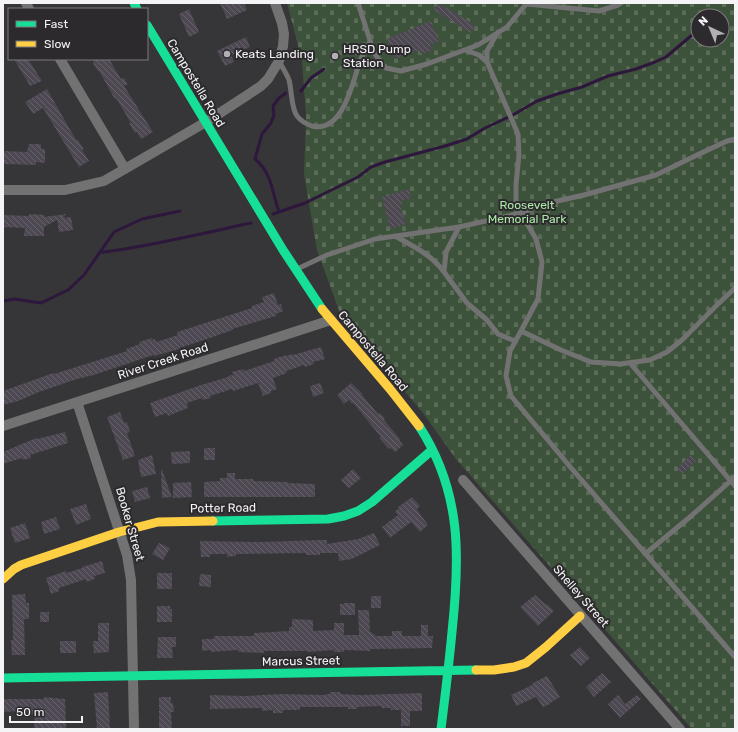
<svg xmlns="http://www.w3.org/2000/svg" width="738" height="732" font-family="Rubik,sans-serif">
<defs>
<pattern id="cemetery-stones" width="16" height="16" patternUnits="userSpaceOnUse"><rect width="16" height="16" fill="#3d523b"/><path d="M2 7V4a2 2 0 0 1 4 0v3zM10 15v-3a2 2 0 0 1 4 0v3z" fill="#5a6b58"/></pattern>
<pattern id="building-back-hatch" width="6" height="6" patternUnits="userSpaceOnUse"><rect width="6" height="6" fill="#4d4852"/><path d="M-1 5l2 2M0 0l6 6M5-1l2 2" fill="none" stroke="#67636c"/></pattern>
</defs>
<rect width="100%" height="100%" fill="#363537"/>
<path fill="url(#cemetery-stones)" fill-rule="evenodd" d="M287 3H735V729H692L456 459 423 413 341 316 317 250 304 174 306 117 302 61ZM698 16H722V40H698Z"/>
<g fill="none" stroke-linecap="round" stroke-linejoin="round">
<path stroke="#2e173d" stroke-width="3" d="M301 91 311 78 324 69
M279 212C272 192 272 173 255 159L262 134 271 123 274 115 273 106 279 98 286 93
M273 214 305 203 358 177 371 167 385 162 445 146 467 139 485 128 513 115 537 101 557 94 582 87 608 76 636 69 655 62 666 57 698 30
M100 252H104C138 248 172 240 205 233 221 230 235 226 251 223
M3 301 14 299 41 303 68 290 84 275 114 232 142 219 180 211"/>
</g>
<path fill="url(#building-back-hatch)" d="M220 3H244L247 10 227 19Z
M438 3 475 25 471 33 434 10Z
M189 9 199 32 189 37 179 14Z
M431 21 439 41 430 45 432 50 421 54 419 50 395 59 387 39Z
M246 37 250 47 231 55 234 62 225 66 217 51Z
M336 51 340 57 334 62 329 55Z
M14 59H28L42 81 30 86Z
M92 59H109L121 79 124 78 128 84 124 86 153 132 141 139 137 132 135 133 129 123H131L116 98 115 99 99 71H98L93 63 94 62Z
M47 89 76 140 77 139 84 149 82 150 89 161 79 167 43 108 33 114 25 102Z
M29 144H41V149H45V163L36 162V165L3 164V151L27 152Z
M409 189 411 198 401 201 403 206H400L406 224 390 229 382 197Z
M29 214 44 215V217L67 214 64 216 65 218 71 217 73 230 59 232 57 220 44 227V236H24L25 228 3 227V215L29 216Z
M274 293 278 305 281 304 283 311 276 314V316L232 329 233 330 204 340 179 348 180 349 154 356 153 355 94 375 77 379 39 392 18 401 3 405V391L53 373 54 374 127 351 126 349 140 344 139 342 152 338V340L155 339 156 342 178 335 177 332 252 308V306L264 302 262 297Z
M321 347 325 359 313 362 314 364 305 367 304 365 286 371 287 373 273 378 277 389 271 391V393L263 396 258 383 233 391 232 389 210 396 211 398 203 400 202 398 187 403 188 408 168 416 167 413 155 417 150 403 198 386 228 377V376L233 375 232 372 243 369 244 371 274 361V359L286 355V356L293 354V355Z
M320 383 324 393 313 397 310 386Z
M351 383 363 394 362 395 378 414 380 413 385 419 384 420 400 439 399 440 403 445 395 452 391 448 389 449 379 438 381 437 353 403 352 404 349 400 344 404 337 395Z
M120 412 124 423 127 422 130 432 127 433 135 456 123 460 107 417Z
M65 432 68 443 30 455 31 458 23 460 22 458 3 464V452L36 438 37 439Z
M204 448H215V460H204Z
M190 451V463L172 464 171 452Z
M152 455 156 474 141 477 138 460Z
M691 455 696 461 682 474 677 468Z
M353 469 361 478 349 488 341 480Z
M161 470H162L172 497 162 498Z
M227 473H235V479H253V481L288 482V483L315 484V497H204V482L220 481V478H227Z
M191 482 192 497 173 498V483Z
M147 487 150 498 135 502 132 491Z
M412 497 420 506 417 509 418 511 428 525 420 532 411 522 390 538 382 527 398 515 395 512 399 508 398 507Z
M86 504 91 519 76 525 70 509Z
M56 517 60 529 44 534 41 522Z
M25 523 30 538 15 543 10 528Z
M374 533 380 545 352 559 339 561 338 553H320V555H306V553L236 554V556L227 557V554H210V557H201L200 541 262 542 320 540H327V544L358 539Z
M159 543 170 548 163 560 152 554Z
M102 561 105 573 94 576 95 579 86 582V579L59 588V591L51 594 46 578 66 571 67 573 82 568V567Z
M157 573H172V589H157Z
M200 574 211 575V587L199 586Z
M25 594 26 603H29V619H24L25 655H12L11 640H13L12 595Z
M535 595 546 605 547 604 554 611 538 626 520 607Z
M371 596H381V608H371Z
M344 603H355V615H340V604H344Z
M157 606H170V609H172V622H157Z
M358 610H369L370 632H372V634H375V636H392V631H402V636H421V625H428V636H433L432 648 375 649H370L371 651 344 650V652H334V650L308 652V651H264V653L238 652V650L211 652V650L202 651V639H214V636H254V633L289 631V627H292V619L313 620V631L334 630V623H344V635H359Z
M40 612H49V622H40Z
M98 623H109V652L94 653 93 641H98Z
M158 637H176V647H172L173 658H157Z
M60 641H76V653H60Z
M580 647 590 658 581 666 570 655Z
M602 673 611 682 594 697 586 687Z
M547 676 560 697 550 703V704L543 707 536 697 516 706 511 695 530 686 533 684V683Z
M108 692 110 729H97L94 693Z
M330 692H340V694L360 695 422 693V711H410V726H401V710H391V708H382L381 706 357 707V709H348V707H300V710H283V713H273V710L262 711V708L210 709V695L245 696 283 694 325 695V694H330Z
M618 695 625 704 637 695 641 699 620 718 608 704Z
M44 697 65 699 66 728H34L35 714H23V711L3 712V699H44Z
M159 697H171V703H173L174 712H171L172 729H159Z"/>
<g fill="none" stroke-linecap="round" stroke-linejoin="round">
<path stroke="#737273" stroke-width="5" d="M358 3 374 53 386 68 401 71 427 64 478 45 507 27 527 3
M527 4 599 11 618 5 621 3
M498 32 487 51V62L518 134 519 155 516 184V201L521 213 536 239 542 262 538 299 521 331 510 351 506 376 511 396 572 469 735 657
M465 50 479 55 487 62
M279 61C282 67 287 74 289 80 292 91 291 108 297 116 301 121 306 124 312 126 343 134 353 81 360 61 363 54 367 48 370 41
M395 236C413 246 432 255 444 272
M297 269 327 255 375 239 459 227
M521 331 561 350 591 362 620 364 650 360 667 352 682 340 718 304 735 288
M515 341 498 334 487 320 467 303 444 272 446 252 459 227 521 213 544 204 584 195 656 175 695 156 727 141 735 139
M630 363 735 486
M645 554 690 517 735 477"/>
<path stroke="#737273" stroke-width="10" d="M26 3 29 9
M60 59 125 169
M3 190H65L104 181 206 122 246 96 261 86 268 79 279 61 283 46 284 34 282 23 275 3
M77 402 127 555 131 580 134 729
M3 426 331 320
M463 480 680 729"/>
<path stroke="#16e098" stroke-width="9" d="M134 3 137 9
M147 25 283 250 322 309
M419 426C462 492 460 557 452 632 449 664 445 697 441 729
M213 521 328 519 344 516 358 511 372 502 432 450
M3 678 476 670"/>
<path stroke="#ffcf43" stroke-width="9" d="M322 309 390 389 419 426
M3 579 14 569 21 565 119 532 158 522 213 521
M476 670H494L514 667 526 663 546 647 580 616"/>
</g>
<g fill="#b2b0b2" stroke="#2c2a2d" stroke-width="1.5">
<circle cx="227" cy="54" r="4"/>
<circle cx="335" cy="56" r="4"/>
</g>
<g text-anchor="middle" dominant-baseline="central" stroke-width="4" stroke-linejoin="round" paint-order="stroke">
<g font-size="12" fill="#f4f3f5" stroke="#2c2a2d" text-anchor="start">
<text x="343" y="49">HRSD Pump<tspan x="343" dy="14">Station</tspan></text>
<text x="235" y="54">Keats Landing</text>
</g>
<g font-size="12" fill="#f4f3f5" stroke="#2c2a2d">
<text transform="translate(196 83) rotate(59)">Campostella Road</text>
<text transform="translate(373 351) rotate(50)">Campostella Road</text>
<text transform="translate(163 361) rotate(-18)">River Creek Road</text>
<text transform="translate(223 508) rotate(-1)">Potter Road</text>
<text transform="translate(130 524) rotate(74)">Booker Street</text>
<text transform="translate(581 596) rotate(49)">Shelley Street</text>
<text transform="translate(301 661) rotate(-1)">Marcus Street</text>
</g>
<g font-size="12" fill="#abeaa7" stroke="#2c2a2d">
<text x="527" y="205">Roosevelt<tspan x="527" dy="14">Memorial Park</tspan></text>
</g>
</g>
<rect width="738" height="732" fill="none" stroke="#f4f3f5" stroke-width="8"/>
<rect x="8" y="8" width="140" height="52" fill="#2c2a2d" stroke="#7c7a7d"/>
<rect x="16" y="21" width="20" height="6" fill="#16e098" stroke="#7c7a7d"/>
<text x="44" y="28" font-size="12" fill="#f4f3f5">Fast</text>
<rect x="16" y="41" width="20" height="6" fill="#ffcf43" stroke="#7c7a7d"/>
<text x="44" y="48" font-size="12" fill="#f4f3f5">Slow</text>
<g transform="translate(710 28) rotate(316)"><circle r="19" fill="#2c2a2d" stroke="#7c7a7d"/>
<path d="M0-3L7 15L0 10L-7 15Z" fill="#b2b0b2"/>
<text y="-6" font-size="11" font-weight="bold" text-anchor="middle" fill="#f4f3f5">N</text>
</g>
<path d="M10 716v6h72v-6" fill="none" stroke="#f4f3f5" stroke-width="2"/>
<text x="16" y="716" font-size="12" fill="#f4f3f5" stroke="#2c2a2d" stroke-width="3" paint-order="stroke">50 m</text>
</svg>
